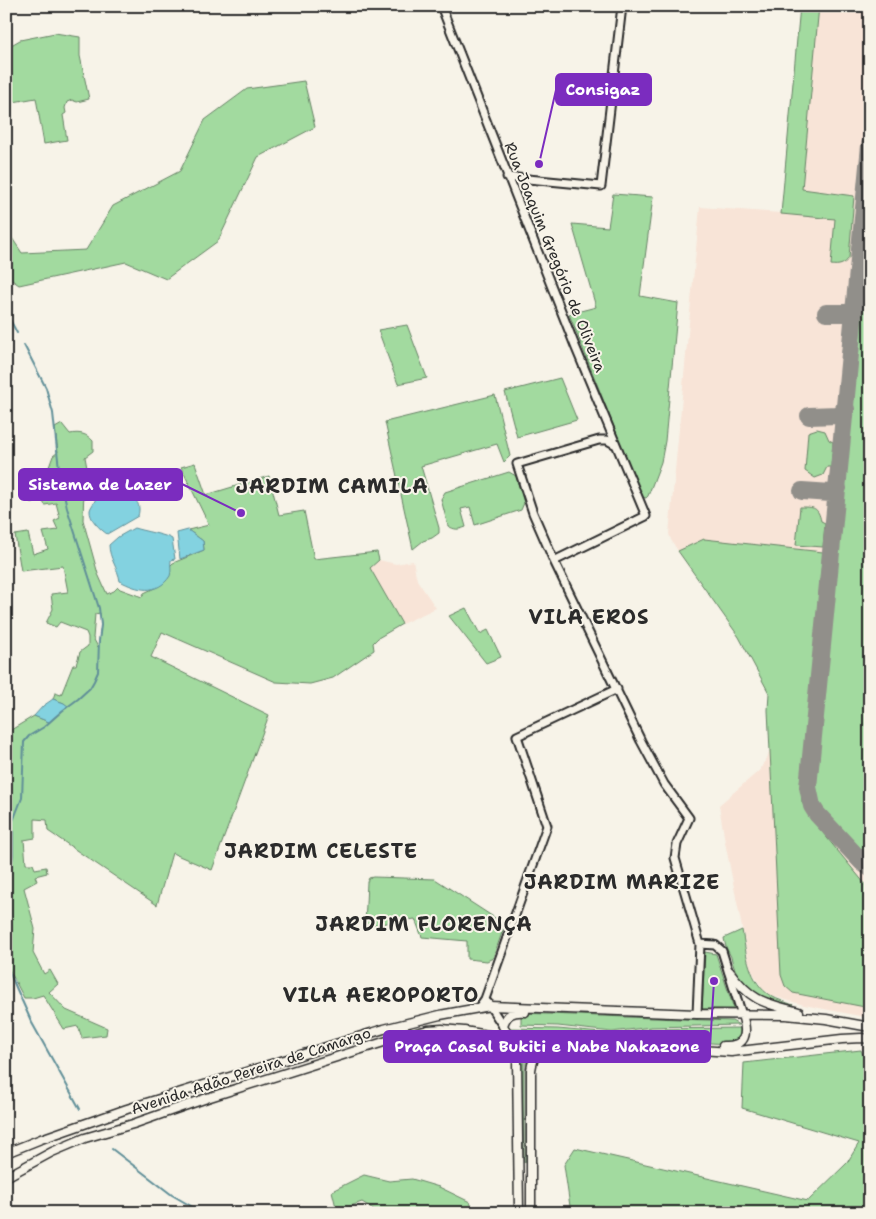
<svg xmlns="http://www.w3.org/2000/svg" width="876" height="1219" font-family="'Shantell Sans',sans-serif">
<rect width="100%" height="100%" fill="#f7f3e8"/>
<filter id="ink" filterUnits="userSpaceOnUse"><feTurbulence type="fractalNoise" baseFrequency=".02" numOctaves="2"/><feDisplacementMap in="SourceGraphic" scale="10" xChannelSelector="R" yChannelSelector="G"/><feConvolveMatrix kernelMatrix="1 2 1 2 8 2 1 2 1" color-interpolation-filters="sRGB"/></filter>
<g filter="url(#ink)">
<path fill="#f8e4d7" d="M800 6H870V1018L804 1005 772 996 762 988 750 968 725 842 719 805 760 770 768 756 771 743 768 710 769 693 739 637 678 551 671 540 669 534 700 207 781 213Z
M379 560 396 564 413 561 417 580 436 608 402 624 370 568Z"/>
<path fill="#a2da9f" stroke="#668265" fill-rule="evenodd" d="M800 6H819L802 189 854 196 849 258C844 265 839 266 831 265L835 219 781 214Z
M55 33 80 37V56L89 99 77 102 72 100 67 102 65 108 66 113 63 115 67 140 44 144 36 98 13 102 6 119V48L20 40Z
M304 81 315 127 258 157 218 241 166 279 126 262 19 285 6 276V229L22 253 86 250 113 206 180 171 205 120 247 89Z
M613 194 653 197 640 296 678 303 665 441 661 462 648 496 646 498 642 497 569 314 596 307 572 224 608 227Z
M870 258V861L863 857 820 806 816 798 815 789 863 275 865 266Z
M407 325 427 378 398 384 378 330Z
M560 378 577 420 517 437 505 392Z
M495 395 510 456 504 462 497 444 421 466 439 528V533L432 538 423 541 413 549 385 422Z
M62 424 70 434C80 432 87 434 93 441V451L85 457 87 468 80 471 84 486 83 520 98 574 107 594 114 591 118 587 120 589 142 597 144 593C154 588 175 581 169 567L173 563 204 550 203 541 188 530 209 525 181 467 195 463 206 495 269 476 279 515 304 511 314 559 377 552 379 560 370 568 402 624 378 638 373 643 374 650 333 678 310 684 276 682 162 632 151 657 269 715 212 870 172 853 157 905 48 831 47 820 35 819V838L24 840 26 864H33L35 869 46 867 47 873 35 876 37 881 24 888 35 929 33 953 44 974 50 970 58 984 49 992 66 1010 107 1028 106 1035 82 1038 78 1026 64 1029 43 995 33 998H24L6 963V733L34 716 49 722 67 706 64 703 53 699 55 693 61 695 73 665H76L80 652 88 646V637L86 632 60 622 56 627 46 623 53 609 51 594 68 592 63 566 21 571 15 535 28 533 33 554 48 549 43 532 58 530 54 521 60 518 56 503 45 505 41 499 31 503 23 478 32 471 49 467 53 456 58 452 55 428ZM100 613 101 625 98 647 93 638 95 614Z
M817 429 825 431 829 440 833 442 831 467H827L823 475 815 478 805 471 808 432Z
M509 472 516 476 524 503 521 510 475 525 470 507 461 509 466 527C458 530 455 530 448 526L441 499 445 492Z
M800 507C814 507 818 507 821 521L825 523 823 547 796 545Z
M704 539 823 552 801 789 802 802 809 816 870 890 868 1002 870 1008 793 993 785 986 781 975 768 710 769 693 739 637 678 551Z
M466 608 480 634 488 630 501 657 486 663 449 616Z
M373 877 435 879 495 918 501 923 503 930 493 958 487 961 467 959V941L422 937 415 919 365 926 367 882 369 878Z
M742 930C746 953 749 983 771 996 778 1000 786 1002 793 1005 767 1000 746 994 734 967 732 963 732 957 729 953 726 948 725 944 724 938Z
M705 952 716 954 734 1009H702Z
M521 1013 732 1021 739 1025 651 1027 612 1032 558 1026 521 1025Z
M509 1028 558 1029 612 1034 650 1029 740 1028V1037L738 1040 730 1044 515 1033Z
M522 1044 537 1045 528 1059 527 1066 526 1163V1051H524V1163L521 1047Z
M861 1050 870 1072V1213H571L564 1165 575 1148 808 1201 847 1163 859 1143 742 1108 744 1063Z
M364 1175 389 1181 412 1179 439 1187 470 1202 474 1213H380L362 1202 337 1211 332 1191Z"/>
<path fill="#83d2e0" stroke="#608f98" d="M122 495C134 497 142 502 138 516L107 534C100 529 89 519 90 510 91 506 95 502 96 498Z
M134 528C143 531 167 535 172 539L175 559 171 560C170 565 172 571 170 576 157 596 137 590 120 581 118 568 109 558 109 545L118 537Z
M188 530 203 541 204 550 180 559 177 533Z
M53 699 64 703 68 706 49 722 34 716 43 706Z"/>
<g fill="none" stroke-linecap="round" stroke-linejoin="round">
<path stroke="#608f98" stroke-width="2" d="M6 312 17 333
M6 895 13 855V821L22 798 24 742 29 736 44 727 62 711 78 699 90 688 94 681 98 672 99 641 101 625 99 608 67 508 59 469 53 413 46 388 24 345
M6 965 32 1023 80 1109
M112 1149 172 1195 203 1213"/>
<path stroke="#918f8a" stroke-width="18" d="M870 145C851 359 829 573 808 787L812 806 817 814 862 862 870 868
M826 313H848L855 308
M809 416 838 415 846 409
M802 491 831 493 838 488"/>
<g stroke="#2b2b2b" stroke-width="11">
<path id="tertiary" d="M441 6 575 346 646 516 554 561
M507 177 601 186 622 6
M616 445 607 440H599L517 464 533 513 554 561 641 741 664 784 689 818 677 844 675 858 700 944 697 1014
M700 944 715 945 722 951 742 1015
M488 1003 503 1026
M477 1008 480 1006 485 999 547 826 517 736 617 689"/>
</g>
<g stroke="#2b2b2b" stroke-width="11">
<path id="secondary" d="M729 971C752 1002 764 1003 799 1012
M723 1046C747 1047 748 1033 742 1015
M6 1153 41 1139 127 1109 384 1029 440 1015 490 1006 697 1014 786 1015 826 1019 870 1027
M6 1177 52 1152 85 1138 133 1124 207 1098 387 1041 428 1030 442 1029 464 1031 525 1041 576 1042 731 1052 842 1039 861 1038 870 1039
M519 1213 517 1059 514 1043 503 1026C506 1014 513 1011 525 1012
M531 1213V1070C533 1057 538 1047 550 1043"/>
</g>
<use href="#tertiary" stroke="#f7f3e8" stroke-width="7"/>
<use href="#secondary" stroke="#f7f3e8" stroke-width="8"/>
</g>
</g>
<g text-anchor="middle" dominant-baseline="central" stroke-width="4" stroke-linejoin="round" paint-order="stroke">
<g font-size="15" fill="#2b2b2b" stroke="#f7f3e8">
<text transform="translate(555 257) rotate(68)">Rua Joaquim Gregório de Oliveira</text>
<text transform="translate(251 1071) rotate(-18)">Avenida Adão Pereira de Camargo</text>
</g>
<g font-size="20" font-weight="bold" letter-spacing="1" fill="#2b2b2b" stroke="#f7f3e8">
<text x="332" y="486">JARDIM CAMILA</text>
<text x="589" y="617">VILA EROS</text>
<text x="321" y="851">JARDIM CELESTE</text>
<text x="622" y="882">JARDIM MARIZE</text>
<text x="424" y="924">JARDIM FLORENÇA</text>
<text x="381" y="995">VILA AEROPORTO</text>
</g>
</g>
<path fill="none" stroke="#7b2cbf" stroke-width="2" d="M539 164L556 90M241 513L182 484M714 981L710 1047"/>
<g fill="#7b2cbf" stroke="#f7f3e8" stroke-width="2">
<circle cx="539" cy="164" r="5"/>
<circle cx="241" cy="513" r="5"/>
<circle cx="714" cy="981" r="5"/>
</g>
<g fill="#7b2cbf" stroke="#7b2cbf" stroke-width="2">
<rect x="556" y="74" width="95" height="31" rx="5"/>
<rect x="19" y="469" width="163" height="31" rx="5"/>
<rect x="384" y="1031" width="326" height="31" rx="5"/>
</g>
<g font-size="16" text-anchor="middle" font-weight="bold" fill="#fff">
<text x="603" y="95">Consigaz</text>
<text x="100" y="490">Sistema de Lazer</text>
<text x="547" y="1052">Praça Casal Bukiti e Nabe Nakazone</text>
</g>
<rect width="876" height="1219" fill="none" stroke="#f7f3e8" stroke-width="25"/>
<rect x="12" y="12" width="851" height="1194" fill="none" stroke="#2b2b2b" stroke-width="2" filter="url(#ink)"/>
</svg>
